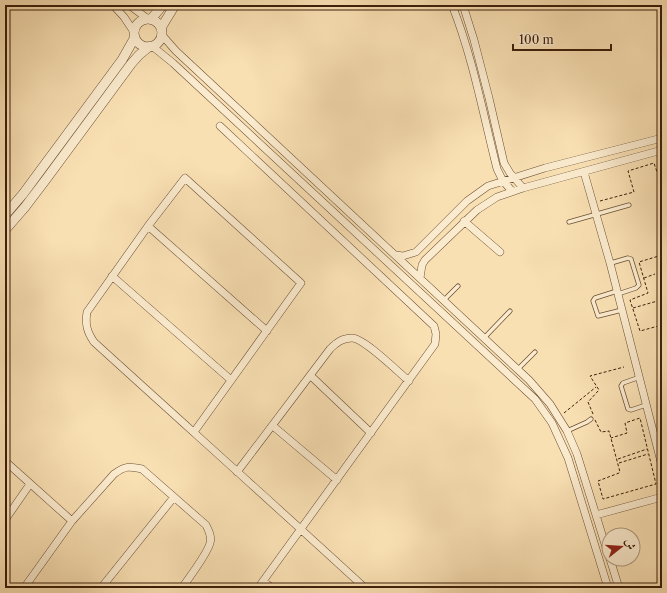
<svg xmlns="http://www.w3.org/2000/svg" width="667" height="593" font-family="'Libre Caslon Text',Amiri,serif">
<rect width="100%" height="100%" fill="#f9e0b3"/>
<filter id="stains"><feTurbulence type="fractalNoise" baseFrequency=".005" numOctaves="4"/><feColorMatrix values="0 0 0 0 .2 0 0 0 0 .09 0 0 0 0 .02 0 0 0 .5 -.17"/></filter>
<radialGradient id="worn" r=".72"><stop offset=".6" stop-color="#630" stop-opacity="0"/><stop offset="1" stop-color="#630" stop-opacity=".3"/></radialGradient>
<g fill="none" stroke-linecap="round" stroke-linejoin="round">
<g stroke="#6b4e34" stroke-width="5">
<path id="service" d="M569 222 629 205
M611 263 628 258 631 259 639 285 636 288 618 294
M617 291 595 298 593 301 598 316 622 310
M444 300 458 286
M484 338 510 311
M518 369 535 352
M640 377 623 383 621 386 628 409 631 410 646 405
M567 431 587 422 591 419"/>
</g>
<g stroke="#6b4e34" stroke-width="8">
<path id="minor" d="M113 5 124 17 134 32
M129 5 148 19
M452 5C473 58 483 114 497 169L503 181 512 191
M463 5 474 40 489 98 504 163 510 173 523 188
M161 34 176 51 529 380 550 404 567 431 577 454 609 557
M152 46 173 63 535 399 552 423 568 458 608 588
M220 126 434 326 436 334 435 344 258 588
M584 172 610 263 662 466
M464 221 500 252
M148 226 267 331
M396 255 403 256 416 252 467 201 488 186 545 168 662 138
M112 276 231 380
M420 278 422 265 425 260 477 210 497 197 523 188 662 150
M311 376 371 433
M273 426 337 480
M194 432 301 283 185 178 148 226 87 312C85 324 87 332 94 342 184 424 275 505 365 588
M5 461 72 521
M237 472 330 349C336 343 342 338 352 338 364 338 398 372 409 381
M596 515 662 497
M5 520 30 484
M610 559 619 588
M263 581 272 588
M24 588 72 521 114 474C125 466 129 466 142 469L206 525C209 531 212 537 210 543 208 553 188 579 182 588
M101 588 174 497"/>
</g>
<g stroke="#6b4e34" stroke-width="10">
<path id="tertiary" d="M151 19 163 5
M134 33a14 14 0 1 1 28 0a14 14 0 1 1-28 0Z
M161 28 175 5
M5 215 23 194 122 60 135 37
M5 230 25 207 47 178 131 64 139 55 150 46"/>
</g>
<path stroke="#3c1e0a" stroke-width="1" stroke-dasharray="3 2" stroke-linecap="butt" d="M600 201 634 192 628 171 654 163 662 187
M662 255 639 262 648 293 630 300 640 331 662 325
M644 278 655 274
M633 308 661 300
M564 413 596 387
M593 414 588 402 599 390 590 376 624 367
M595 420 601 432 609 431 620 472 619 473 598 481 603 499 656 484 640 418 625 423 627 433 611 438
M618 459 647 449
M619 463 648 454"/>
<use href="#service" stroke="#fbebce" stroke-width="3.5"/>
<use href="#minor" stroke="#fbebce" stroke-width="7"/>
<use href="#tertiary" stroke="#fbebce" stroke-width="9"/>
</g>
<rect width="667" height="593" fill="none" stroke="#f9e0b3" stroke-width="20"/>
<rect x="6" y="6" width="655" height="581" fill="none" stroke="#3c1e0a" stroke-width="2"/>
<rect x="10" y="10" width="647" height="573" fill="none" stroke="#3c1e0a"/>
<g transform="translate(621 547) rotate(73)"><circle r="19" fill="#fbebce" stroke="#af9980"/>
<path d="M0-3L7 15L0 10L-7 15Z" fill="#8f2418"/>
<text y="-6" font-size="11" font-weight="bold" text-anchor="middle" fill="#3c1e0a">ش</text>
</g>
<path d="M513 44v6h98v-6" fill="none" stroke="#3c1e0a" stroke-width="2"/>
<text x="519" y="44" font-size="12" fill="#3c1e0a" stroke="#fbebce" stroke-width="3" paint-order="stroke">100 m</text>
<rect width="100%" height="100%" filter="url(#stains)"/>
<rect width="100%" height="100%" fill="url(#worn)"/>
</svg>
